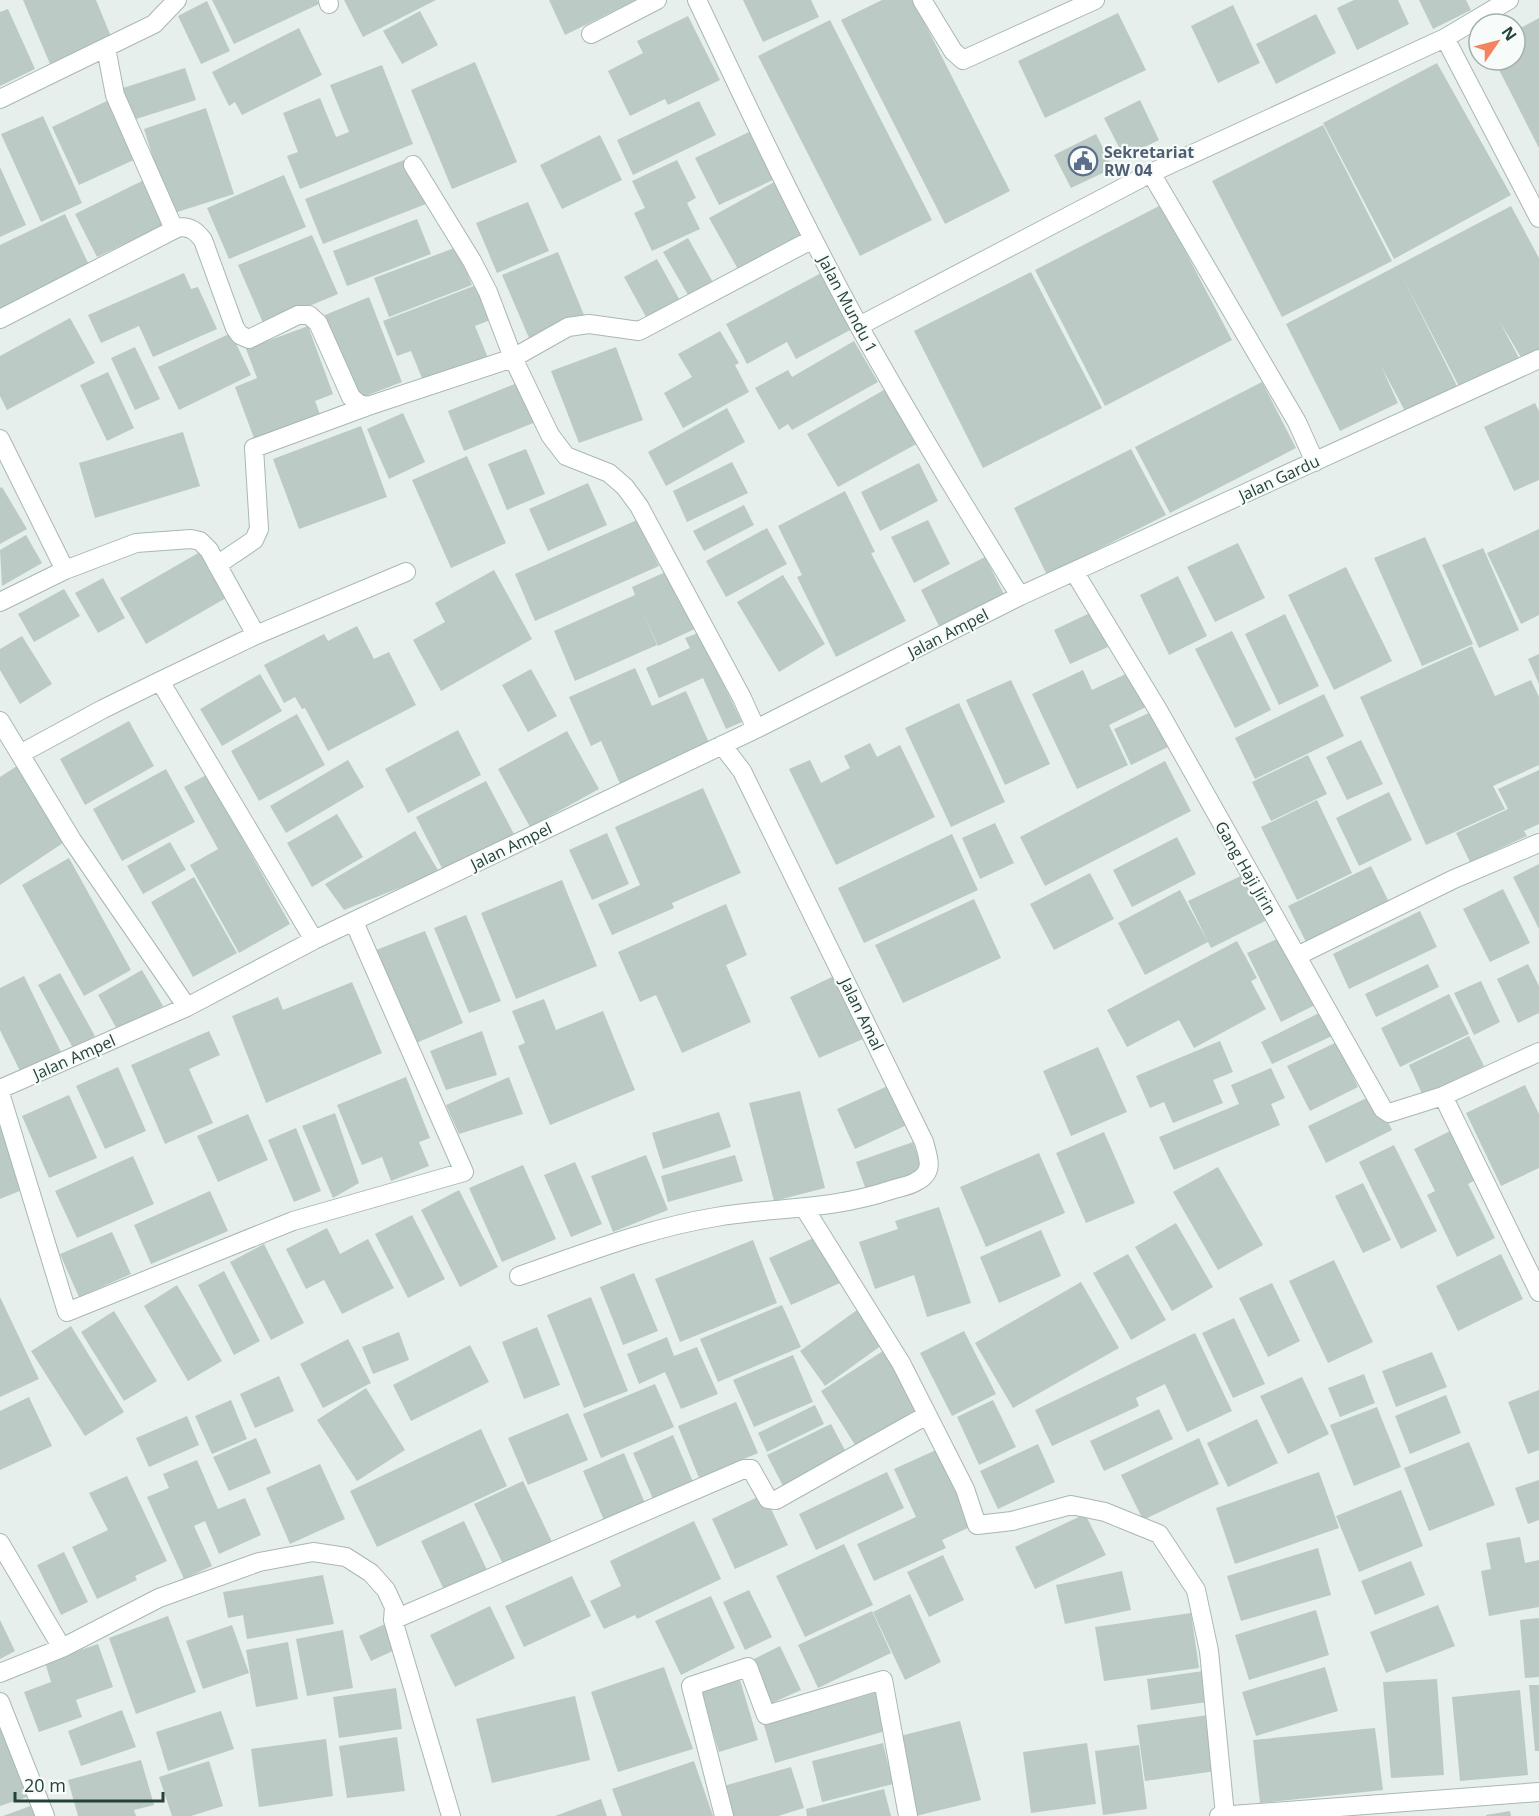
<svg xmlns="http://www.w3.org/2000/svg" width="1539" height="1816" font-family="'Open Sans',sans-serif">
<rect width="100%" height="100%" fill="#e6efeb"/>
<path fill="#bbcac4" d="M23 0H96L112 39 50 64Z
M212 0H317L319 4 234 44Z
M344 0H436L363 37Z
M549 0H636L565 35Z
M743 0H811L819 17 763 42Z
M882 0H913L1010 191 945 224 841 20Z
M1354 0H1398L1409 24 1357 50 1337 8Z
M1419 0H1466L1471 10 1433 29Z
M207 1 230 51 201 64 178 16Z
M1233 5 1260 63 1218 83 1191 26Z
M8 9 35 69 0 86V12Z
M420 11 438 45 402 64 383 31Z
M1118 13 1146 70 1045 118 1018 61Z
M1316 14 1336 53 1276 84 1256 44Z
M688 16 720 80 668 105 665 99 630 116 608 71 643 53 637 41Z
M1539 18V148L1494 60H1515V31Z
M830 20 932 220 860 256 758 56Z
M299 28 322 75 242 115 235 102 229 106 212 72Z
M475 62 517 162 452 189 411 90Z
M1437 63 1511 195 1394 259 1323 123Z
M382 65 413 144 300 189 287 156 298 152 283 113 320 98 336 137 349 132 330 85Z
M185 68 196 100 133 120 123 88Z
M111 99 138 158 79 185 52 127Z
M1140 100 1159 140 1124 157 1104 118Z
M699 101 716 135 633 175 617 140Z
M206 108 234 194 171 214 144 129Z
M43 116 82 203 41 222 1 134Z
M1323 125 1392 261 1282 317 1212 181Z
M749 132 773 180 719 205 695 158Z
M1096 134 1113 168 1071 188 1054 155Z
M600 135 622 180 562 209 540 165Z
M409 158 426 204 323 244 305 199Z
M677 160 696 198 687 203 700 229 652 251 634 213 645 208 632 181Z
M0 167 26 225 0 237Z
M284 175 306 227 229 259 207 208Z
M146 179 168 223 97 257 75 214Z
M776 181 805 235 739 271 709 218Z
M528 202 549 251 497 273 476 223Z
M1161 205 1232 340 1105 406 1035 270Z
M1511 206 1539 258V349L1522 359 1500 322 1521 362 1462 392 1403 278 1458 388 1406 413 1381 366 1398 403 1340 431 1286 324Z
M65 214 90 267 0 310V245Z
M417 219 431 254 347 286 333 251Z
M312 235 338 294 264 325 238 265Z
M688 238 715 286 691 300 663 252Z
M457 247 472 285 389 317 374 278Z
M558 252 584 315 529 338 502 275Z
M657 259 683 306 650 324 624 277Z
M823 272 854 328 796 359 787 342 747 364 726 324Z
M1031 272 1102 408 983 468 914 331Z
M184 273 191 289 198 287 217 329 153 357 139 326 101 343 88 315Z
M479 284 493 319 475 326 488 358 424 383 411 351 397 356 383 321Z
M369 297 402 382 358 399 325 315Z
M70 318 95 363 7 410 0 396V356Z
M308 326 333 394 315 401 321 417 255 441 235 387 257 378 246 349Z
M720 331 739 363 735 365 749 392 683 428 664 393 692 377 678 354Z
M231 333 251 375 179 410 158 367Z
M854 341 878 382 792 430 788 424 779 430 755 388 788 370 792 377Z
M135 347 160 399 135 410 111 358Z
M616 347 643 420 579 443 551 371Z
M108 372 134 428 107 441 80 385Z
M522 381 538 421 464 451 448 411Z
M1262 382 1296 448 1170 513 1135 447Z
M889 387 920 442 838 487 807 434Z
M1535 403 1539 411V480L1514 491 1484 427Z
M727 408 745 442 666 486 648 452Z
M403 413 425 462 389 479 367 429Z
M361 426 387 497 299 529 273 459Z
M183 432 200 486 95 518 79 463Z
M526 449 545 494 507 510 488 464Z
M1131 449 1166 515 1047 575 1014 508Z
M467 456 506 543 451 568 412 480Z
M732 462 748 493 687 522 673 491Z
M919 463 938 501 880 531 861 492Z
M588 483 607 525 548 551 529 509Z
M2 487 27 529 0 544V488Z
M845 491 875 552 871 553 906 621 836 657 797 577 802 575 778 526Z
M744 505 754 525 704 551 693 531Z
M637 520 659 566 535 621 515 574Z
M928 520 950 564 914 583 891 537Z
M767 528 787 564 726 597 706 561Z
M1539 529V615L1521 624 1487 553Z
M26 535 42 563 2 586 0 550Z
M1425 537 1473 644 1422 666 1374 558Z
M1238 543 1265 598 1215 622 1187 567Z
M1483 548 1519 630 1479 648 1442 565Z
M200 552 226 598 146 644 120 598Z
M985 557 1006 598 941 630 921 590Z
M1346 567 1392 661 1334 690 1288 595Z
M494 570 532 639 441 691 413 640 445 622 435 603Z
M670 570 697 628 658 646 643 612 657 645 575 681 554 631 635 595 632 587Z
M783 575 825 644 779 672 737 602Z
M1178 576 1207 636 1169 655 1140 595Z
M103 578 125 618 98 633 75 593Z
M64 589 80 616 34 642 18 614Z
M1092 612 1108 647 1070 664 1054 630Z
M1285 614 1319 686 1279 705 1245 634Z
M357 626 374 659 389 652 416 705 328 751 305 708 302 709 295 697 284 703 264 665 324 634 328 641Z
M1232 631 1271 710 1235 728 1195 649Z
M698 633 742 722 726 729 703 678 659 698 646 668 690 648 685 638Z
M22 636 52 684 20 704 0 670V649Z
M1472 646 1495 696 1531 680 1539 697V765L1493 786 1505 809 1426 845 1360 697Z
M1539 654V684L1528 659Z
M635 668 652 706 686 691 710 745 621 786 601 741 591 746 569 697Z
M531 669 557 716 528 732 502 685Z
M1083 670 1092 690 1132 671 1148 706 1109 725 1128 765 1077 789 1032 694Z
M260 674 282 711 222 746 200 709Z
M1011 680 1050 764 1005 785 966 700Z
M1324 694 1344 736 1255 779 1235 738Z
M959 703 1005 802 951 827 905 728Z
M1151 712 1168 747 1131 765 1114 729Z
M297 714 325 765 259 801 231 751Z
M129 721 154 766 85 805 60 759Z
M458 730 481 775 408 813 385 769Z
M567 731 599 789 530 827 498 769Z
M1361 740 1383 784 1347 800 1326 757Z
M870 743 877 757 900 745 935 817 836 865 789 769 810 760 821 783 850 768 844 756Z
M1308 755 1327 794 1271 821 1252 782Z
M348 760 364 787 286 833 270 806Z
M1165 761 1191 811 1045 886 1020 837Z
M17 766 66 841 0 885V777Z
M166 769 195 822 122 861 93 809Z
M1539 770V824L1524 831 1527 836 1470 862 1456 833 1508 809 1498 789Z
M210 773 246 836 242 838 290 924 239 953 190 865 218 849 184 787Z
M486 781 514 834 444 872 416 817Z
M703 788 741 873 672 903 674 908 612 935 598 904 640 885 615 827Z
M1389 792 1412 840 1359 866 1336 818Z
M1317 800 1352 873 1297 900 1261 827Z
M337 814 363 857 312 887 287 843Z
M995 823 1014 863 980 879 962 838Z
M415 831 439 872 344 910 325 884Z
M607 833 629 884 592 900 569 850Z
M952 834 978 890 864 943 838 888Z
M1177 837 1196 874 1132 907 1113 870Z
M170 842 186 870 143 894 127 866Z
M69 858 131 970 84 996 22 885Z
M1539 864V929L1513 877Z
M1371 866 1391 906 1308 946 1288 906Z
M1090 873 1114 919 1054 950 1030 904Z
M1247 873 1269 919 1211 948 1188 901Z
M194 877 237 953 193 977 151 902Z
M562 880 597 966 516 999 481 913Z
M1503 889 1530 943 1490 962 1463 909Z
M1180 890 1208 942 1145 975 1118 923Z
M974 899 1001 958 903 1003 875 945Z
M726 904 747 955 726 965 751 1022 682 1053 656 995 640 1002 618 952Z
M1420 911 1437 947 1349 989 1333 954Z
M466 915 501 1001 469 1013 434 928Z
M425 931 463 1023 414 1044 376 950Z
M1283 936 1317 1004 1281 1022 1247 953Z
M1237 941 1257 978 1251 981 1266 1009 1194 1048 1179 1020 1127 1047 1107 1010Z
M1428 964 1439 987 1376 1017 1365 994Z
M1528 964 1539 986V1013L1518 1023 1497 979Z
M142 970 163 1006 118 1031 98 995Z
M60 973 95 1036 73 1048 38 985Z
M24 976 61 1052 20 1071 0 1030V988Z
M834 976 863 1039 819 1058 790 997Z
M1481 981 1500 1022 1474 1035 1454 993Z
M352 982 382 1053 266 1103 232 1016 278 997 283 1010Z
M1449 994 1469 1034 1400 1067 1381 1028Z
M544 999 556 1030 603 1011 635 1090 550 1125 518 1046 525 1043 512 1011Z
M1321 1012 1332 1036 1272 1064 1261 1042Z
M209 1031 220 1055 189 1069 213 1123 165 1144 131 1065Z
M482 1031 497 1075 446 1090 430 1051Z
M1469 1036 1484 1066 1423 1096 1409 1065Z
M1220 1041 1233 1072 1213 1080 1223 1103 1173 1123 1164 1102 1150 1108 1136 1076Z
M1337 1042 1358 1087 1310 1111 1287 1066Z
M1098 1047 1127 1112 1071 1136 1043 1071Z
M118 1067 146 1131 105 1149 76 1086Z
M1271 1068 1285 1098 1271 1104 1280 1125 1174 1170 1159 1137 1239 1104 1231 1085Z
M406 1077 430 1138 419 1142 429 1166 391 1181 382 1157 362 1165 337 1105Z
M509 1077 523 1114 459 1134 446 1105Z
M890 1085 909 1124 855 1149 837 1109Z
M1525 1085 1539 1114V1168L1501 1186 1466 1113Z
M800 1091 825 1188 774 1201 749 1103Z
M1375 1094 1392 1130 1326 1163 1308 1126Z
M69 1095 97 1158 49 1178 22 1116Z
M719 1112 731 1147 663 1169 652 1133Z
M335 1113 359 1183 333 1198 302 1126Z
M248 1114 268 1160 218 1182 197 1136Z
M0 1127 27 1188 0 1199Z
M296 1128 321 1191 294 1202 268 1140Z
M1452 1130 1477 1179 1468 1184 1495 1238 1457 1257 1427 1195 1435 1191 1414 1149Z
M1104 1132 1135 1203 1086 1223 1056 1153Z
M913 1142 923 1171 866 1190 856 1162Z
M1394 1145 1437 1231 1401 1249 1359 1162Z
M1039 1153 1065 1213 986 1247 960 1187Z
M646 1155 668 1210 613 1232 591 1176Z
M735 1155 743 1181 668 1202 661 1176Z
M133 1156 154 1204 77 1238 55 1191Z
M575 1162 602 1224 571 1237 544 1175Z
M523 1165 556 1239 502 1262 469 1188Z
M1218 1167 1263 1245 1218 1270 1173 1192Z
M1363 1183 1391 1240 1363 1253 1335 1196Z
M459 1190 498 1267 460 1287 421 1210Z
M210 1191 228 1231 151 1264 134 1225Z
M939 1207 971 1303 927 1317 914 1275 875 1289 859 1242 898 1229 895 1221Z
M412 1215 445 1279 408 1298 375 1234Z
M1176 1223 1213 1287 1172 1311 1135 1247Z
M327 1228 340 1254 368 1239 394 1288 342 1314 324 1280 306 1289 286 1249Z
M1041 1230 1061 1276 999 1303 980 1257Z
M112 1232 131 1274 79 1297 60 1254Z
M818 1236 840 1283 791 1305 769 1258Z
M753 1240 777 1303 680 1342 655 1279Z
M264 1244 304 1323 271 1340 230 1262Z
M1128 1254 1166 1320 1131 1340 1093 1273Z
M1501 1254 1523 1299 1458 1331 1436 1286Z
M1334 1260 1373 1342 1328 1363 1289 1281Z
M224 1271 260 1341 234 1355 198 1285Z
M634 1273 658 1331 623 1345 600 1287Z
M1081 1282 1119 1348 1013 1408 975 1343Z
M1272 1283 1300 1341 1268 1357 1239 1298Z
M177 1285 222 1361 188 1381 144 1306Z
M0 1297 39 1379 0 1397Z
M591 1297 628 1391 584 1408 547 1315Z
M782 1305 801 1347 718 1382 700 1339Z
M857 1310 882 1345 825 1386 800 1351Z
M114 1311 157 1381 124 1401 81 1332Z
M1234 1318 1265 1384 1233 1398 1202 1333Z
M71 1326 124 1412 85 1436 31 1351Z
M537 1327 560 1385 524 1399 502 1342Z
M964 1331 996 1394 952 1416 920 1353Z
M399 1332 409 1360 373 1374 362 1347Z
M1195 1333 1232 1411 1187 1432 1165 1384 1136 1398 1139 1406 1052 1446 1035 1410Z
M667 1337 674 1356 697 1347 718 1394 681 1409 665 1372 639 1384 627 1354Z
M348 1339 371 1383 323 1408 300 1364Z
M470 1345 489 1382 411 1421 393 1385Z
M883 1351 920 1407 857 1448 821 1391Z
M1432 1352 1447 1387 1396 1407 1382 1371Z
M793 1355 813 1402 754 1427 733 1380Z
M1364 1374 1375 1403 1340 1417 1328 1388Z
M279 1376 294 1411 255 1428 240 1394Z
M1302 1377 1329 1434 1288 1454 1260 1396Z
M655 1384 674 1427 601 1458 583 1414Z
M366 1388 405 1450 357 1481 317 1420Z
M1539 1390V1450L1528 1454 1508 1402Z
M1446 1395 1461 1433 1410 1454 1395 1416Z
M29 1397 52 1446 0 1470V1411Z
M231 1400 247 1439 212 1454 195 1416Z
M993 1400 1016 1447 979 1465 957 1417Z
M736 1402 758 1453 699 1478 678 1426Z
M815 1405 824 1424 767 1452 758 1433Z
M1377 1407 1401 1467 1354 1486 1330 1425Z
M1159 1409 1173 1439 1104 1471 1090 1441Z
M568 1413 588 1460 528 1485 508 1438Z
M187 1416 199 1445 149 1467 136 1438Z
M1257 1419 1278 1463 1228 1487 1207 1443Z
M831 1424 847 1454 783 1486 767 1455Z
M481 1429 507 1486 377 1547 350 1491Z
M673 1435 694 1484 654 1501 633 1453Z
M256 1438 271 1473 229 1491 213 1457Z
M1199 1438 1219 1484 1143 1520 1121 1475Z
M1469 1442 1495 1505 1429 1531 1404 1468Z
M1038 1444 1055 1482 998 1509 980 1471Z
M936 1450 972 1526 942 1540 946 1548 874 1581 857 1544 916 1517 894 1469Z
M624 1453 647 1508 606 1525 583 1471Z
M197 1460 218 1509 245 1498 261 1535 219 1554 205 1521 194 1526 212 1566 184 1579 147 1497 169 1488 163 1474Z
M320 1464 345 1519 290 1544 266 1488Z
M887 1472 904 1508 816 1550 799 1514Z
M1319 1472 1339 1528 1235 1564 1216 1508Z
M127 1476 167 1561 135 1576 137 1580 97 1599 72 1547 108 1530 89 1493Z
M1539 1480V1520L1528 1524 1515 1488Z
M523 1481 553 1544 504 1566 474 1504Z
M1401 1490 1423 1546 1359 1572 1336 1516Z
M764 1494 788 1545 735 1569 712 1519Z
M1085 1514 1106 1555 1035 1589 1015 1547Z
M464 1521 487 1570 444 1590 421 1541Z
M694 1521 721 1579 637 1619 635 1615 604 1629 590 1601 621 1586 610 1561Z
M1520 1537 1525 1563 1539 1560V1607L1489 1616 1481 1571 1491 1569 1486 1543Z
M844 1544 873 1605 805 1637 776 1576Z
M1318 1548 1331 1595 1241 1621 1227 1576Z
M64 1552 88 1602 61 1615 37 1565Z
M943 1555 964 1600 929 1617 907 1572Z
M1411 1561 1425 1595 1375 1615 1361 1581Z
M1122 1571 1131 1610 1065 1624 1056 1585Z
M323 1575 334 1624 247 1639 243 1615 228 1618 223 1592Z
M572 1576 591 1616 524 1647 505 1606Z
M749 1590 772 1637 745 1650 723 1602Z
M910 1594 941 1662 905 1680 873 1612Z
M711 1596 735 1648 681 1675 655 1621Z
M1438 1605 1455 1646 1386 1673 1370 1632Z
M490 1606 515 1658 455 1687 430 1635Z
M1316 1610 1329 1655 1249 1680 1235 1635Z
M872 1611 891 1653 818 1688 798 1645Z
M1191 1613 1199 1668 1104 1681 1095 1627Z
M168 1616 196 1692 136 1714 109 1638Z
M1539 1618V1677L1525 1678 1520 1620Z
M0 1620 15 1651 0 1659Z
M385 1624 397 1649 371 1661 359 1636Z
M232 1625 249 1673 203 1689 186 1641Z
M343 1630 353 1688 307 1696 296 1639Z
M288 1642 298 1699 256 1707 246 1650Z
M98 1644 113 1687 76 1700 82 1717 39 1732 24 1692 51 1682 45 1662Z
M780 1646 801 1690 772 1703 752 1660Z
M664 1667 693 1749 618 1772 591 1692Z
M1325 1667 1338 1711 1256 1736 1242 1692Z
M1203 1671 1207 1702 1151 1710 1147 1679Z
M1437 1679 1444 1775 1391 1778 1383 1682Z
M740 1680 758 1740 719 1752 701 1692Z
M1529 1685H1539V1751H1535Z
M396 1688 402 1729 339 1738 333 1697Z
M1520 1690 1528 1775 1460 1781 1452 1697Z
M878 1692 889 1730 775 1763 764 1725Z
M575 1696 590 1760 492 1783 476 1719Z
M0 1709 30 1796 0 1806Z
M122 1710 136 1747 81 1766 68 1731Z
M221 1711 234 1749 168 1771 156 1732Z
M1208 1715 1216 1771 1145 1781 1137 1725Z
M960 1721 981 1800 916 1816 896 1737Z
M1375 1728 1383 1790 1260 1803 1253 1740Z
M397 1737 405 1791 347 1798 339 1746Z
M326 1739 333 1796 259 1807 251 1749Z
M883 1743 893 1784 822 1802 812 1761Z
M1087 1743 1096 1804 1031 1813 1023 1752Z
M1139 1745 1147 1809 1103 1815 1095 1751Z
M141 1760 154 1805 134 1810 136 1816H78L68 1780Z
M209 1761 223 1806 191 1816H172L159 1777Z
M694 1761 713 1816H622L612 1789Z
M791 1767 804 1808 778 1816H729L720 1787Z
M884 1789 891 1816H807L806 1809Z
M601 1799 607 1816H555Z
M33 1805 37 1816H3Z
M1510 1811 1511 1816H1486V1815Z"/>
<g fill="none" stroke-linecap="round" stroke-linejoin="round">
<g stroke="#a8b8b2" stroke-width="20">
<path id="minor" d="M328 0 329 4
M697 0C749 110 801 220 859 326 910 418 965 507 1020 596
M922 0 953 51 963 60 1095 0
M591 34 657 0
M1445 38 1539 218
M106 48 115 95 174 229
M0 99 154 24 177 0
M413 165 472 261 488 292 513 358 550 435 566 456 609 473 625 487 639 506 742 698 756 729
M1151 173 1297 422 1315 462
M0 319 179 227C191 227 196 231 203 240L235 328 240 335 249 339 298 315H309L318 323 351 397 359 404 368 406 513 358 568 327 589 324 639 331 813 239
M859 326 1151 173 1445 38 1509 0
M0 439 65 570 0 602
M217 565 254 540 259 529 254 448 368 406
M65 570 136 543 191 539 200 541 209 550 256 635 160 681 314 940
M1075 573 1158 710 1383 1109 1389 1113 1443 1096 1539 1052
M256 635 406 572
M0 721 72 840 187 1007
M20 754 103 709 160 681
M1297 956 1454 879 1539 843
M0 1089 187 1007 314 940 756 729 1020 596 1539 359
M0 1093 67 1312 293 1221 464 1172 354 922
M1443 1096 1539 1292
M805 1209 901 1363 965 1489 977 1525 1012 1521 1071 1505 1105 1512 1159 1534 1196 1590 1209 1651 1225 1815
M519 1276C583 1254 648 1228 716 1217 776 1207 832 1210 891 1190 900 1187 910 1186 917 1181 935 1172 928 1157 924 1142L742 771 722 745
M0 1543 62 1648
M393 1620 744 1469H751L768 1499 776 1500 927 1415
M0 1673 62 1648 159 1598 259 1562 313 1552 346 1557 371 1573 386 1590 394 1607 393 1620 451 1816
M0 1702 45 1816
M724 1816 691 1686 748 1667 766 1715 883 1680 908 1816
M1219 1816 1539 1792"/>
</g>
<use href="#minor" stroke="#fff" stroke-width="18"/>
</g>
<defs>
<g id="civic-ring" transform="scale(1.5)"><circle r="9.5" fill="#f7fbf9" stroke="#5c6f8a" stroke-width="1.5"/><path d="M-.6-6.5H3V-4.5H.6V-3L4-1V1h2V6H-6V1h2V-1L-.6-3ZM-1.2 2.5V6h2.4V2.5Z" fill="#5c6f8a"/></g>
</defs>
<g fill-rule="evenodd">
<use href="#civic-ring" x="1083" y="161"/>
</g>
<g text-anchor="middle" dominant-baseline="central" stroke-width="4.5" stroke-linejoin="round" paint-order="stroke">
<g font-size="16" font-weight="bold" fill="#4e5e75" stroke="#f7fbf9" text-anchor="start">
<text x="1104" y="152">Sekretariat<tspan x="1104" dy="18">RW 04</tspan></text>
</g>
<g font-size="16" fill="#24423a" stroke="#f7fbf9">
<text transform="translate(848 304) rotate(62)">Jalan Mundu 1</text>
<text transform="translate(1279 478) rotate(-25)">Jalan Gardu</text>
<text transform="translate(948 633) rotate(-27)">Jalan Ampel</text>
<text transform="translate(511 846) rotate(-26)">Jalan Ampel</text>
<text transform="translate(1246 868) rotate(60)">Gang Haji Jirin</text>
<text transform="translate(862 1014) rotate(64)">Jalan Amal</text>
<text transform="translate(74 1057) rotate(-24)">Jalan Ampel</text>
</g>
</g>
<g transform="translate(1497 42) rotate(55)"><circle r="28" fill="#f7fbf9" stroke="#a3b1ad" stroke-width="1.5"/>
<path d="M0-4.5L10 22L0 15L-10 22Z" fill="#f4845f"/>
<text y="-9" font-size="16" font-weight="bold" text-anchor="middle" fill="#24423a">N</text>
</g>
<path d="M15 1792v9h148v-9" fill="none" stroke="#24423a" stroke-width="3"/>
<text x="24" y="1792" font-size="18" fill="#24423a" stroke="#f7fbf9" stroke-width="4.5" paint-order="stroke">20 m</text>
</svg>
